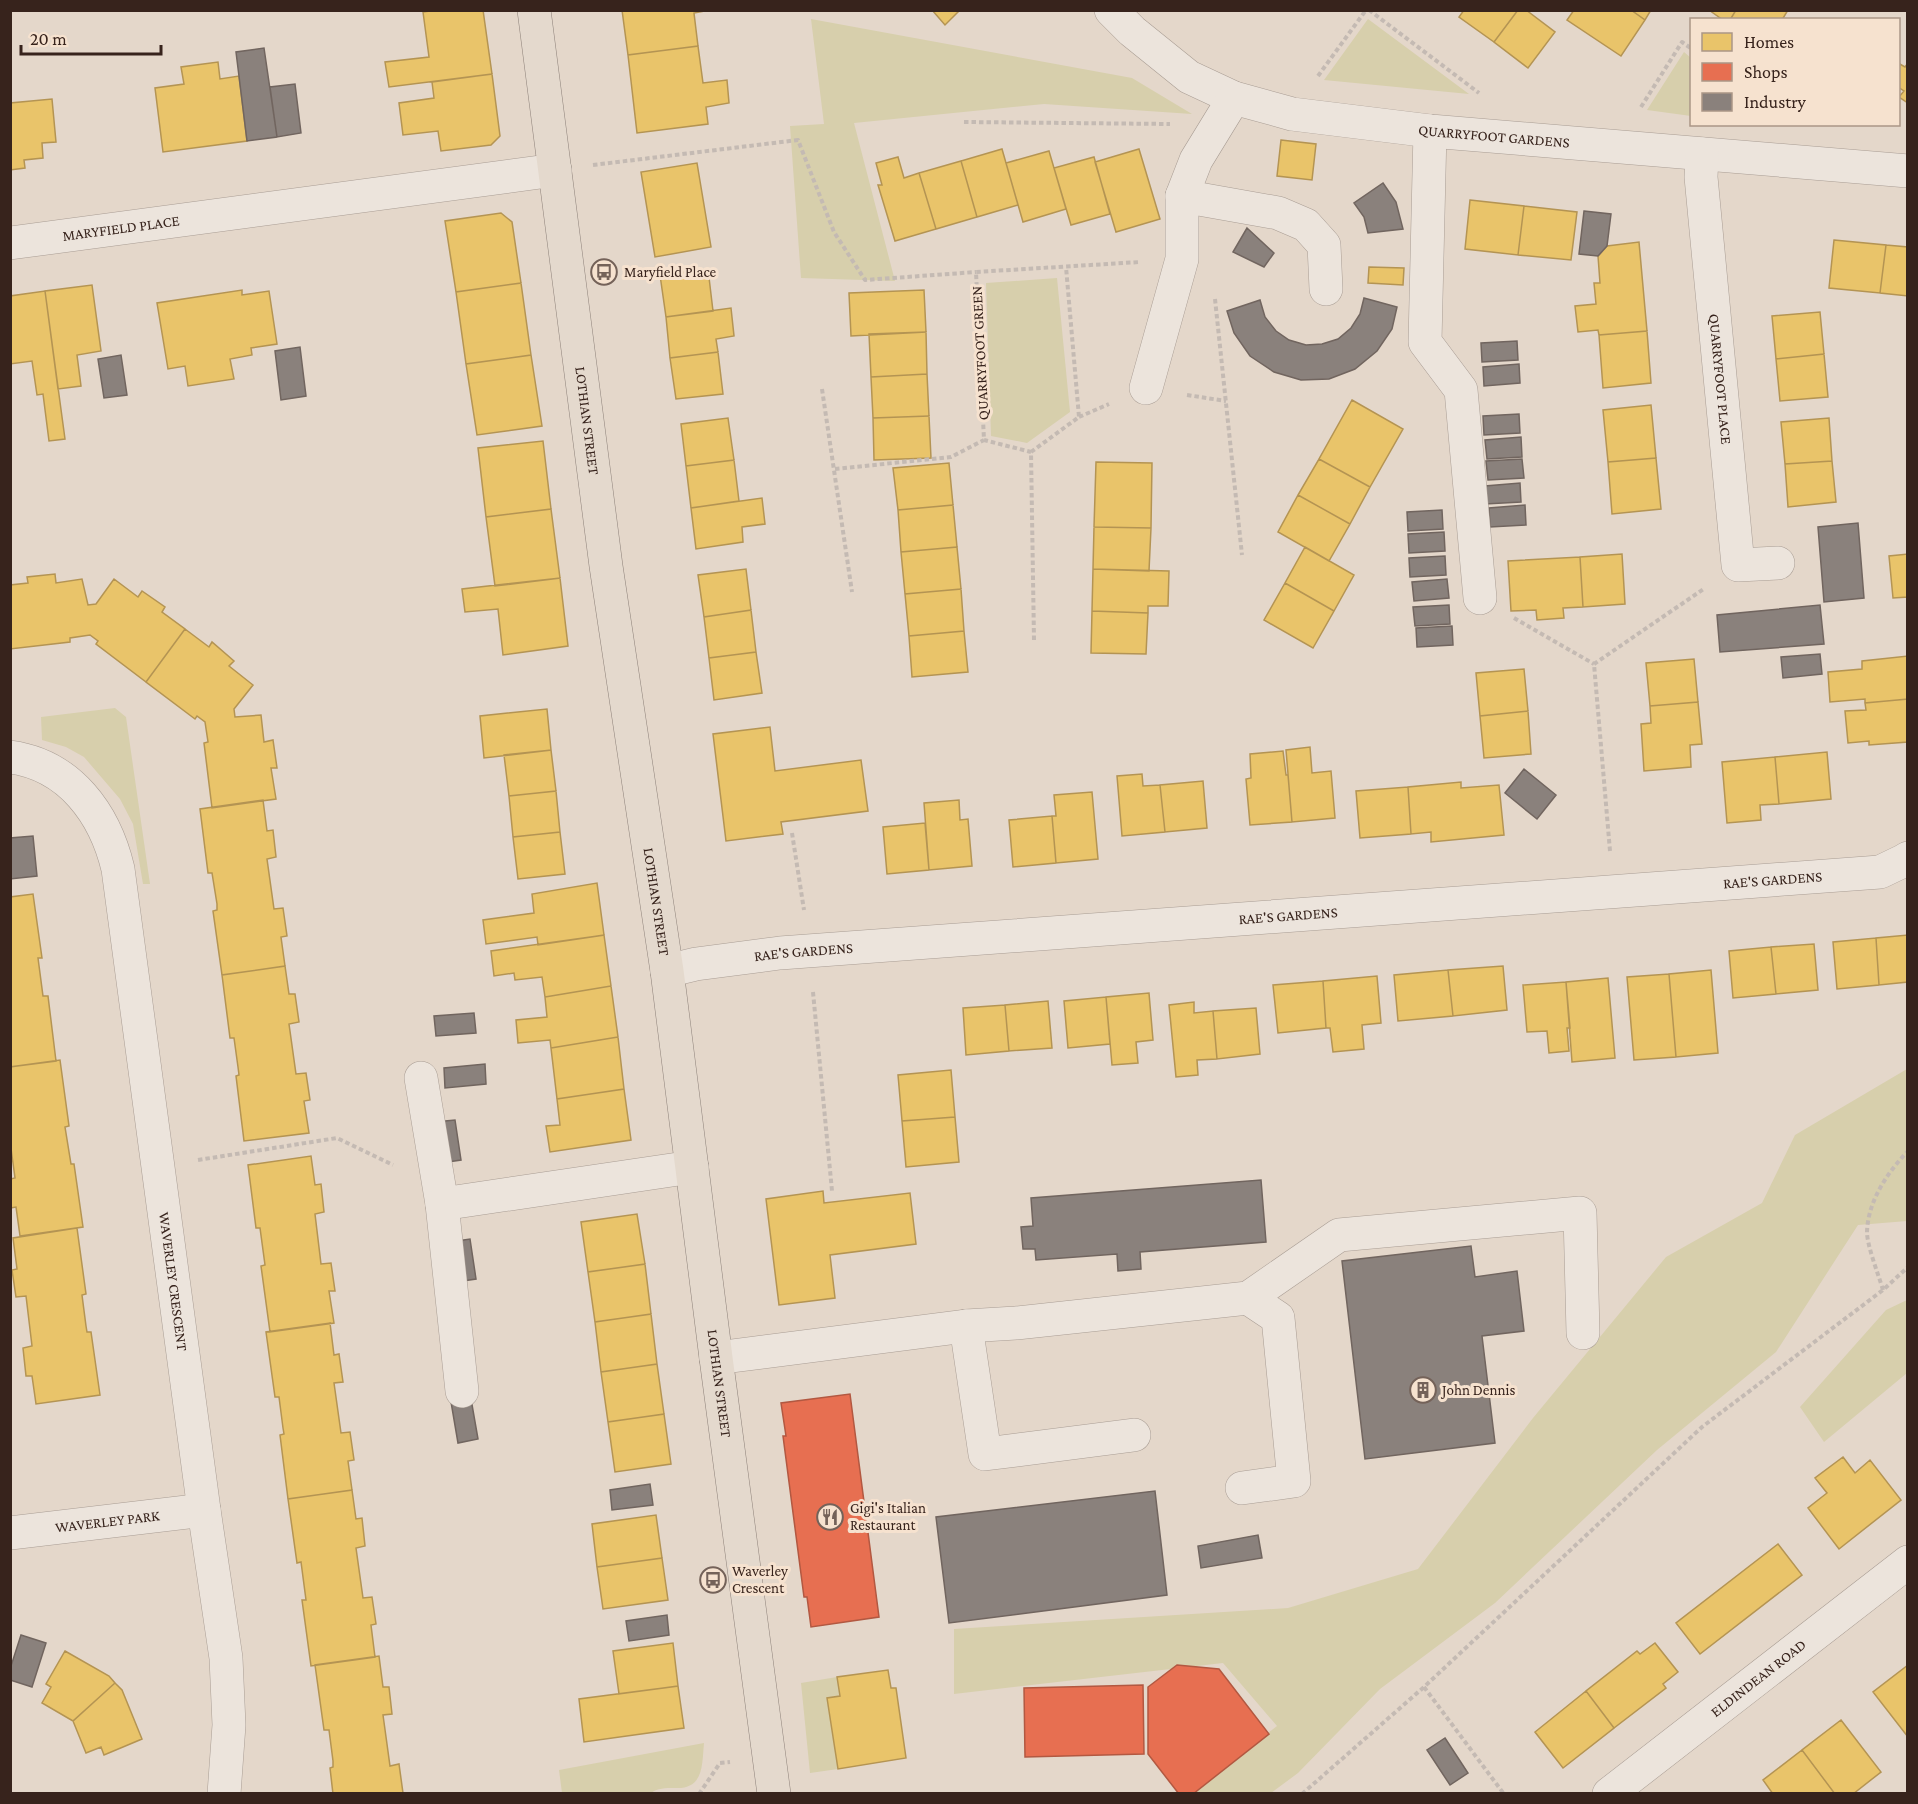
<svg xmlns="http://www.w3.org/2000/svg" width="1918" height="1804" font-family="'Crimson Pro',serif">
<rect width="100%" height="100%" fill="#e4d7ca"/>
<path fill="#d7cfac" d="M811 19 1132 78 1192 114 1044 104 854 123 895 281 801 278 790 126 824 124Z
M1368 19 1469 94 1324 80Z
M1684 52 1691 58V116L1647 110Z
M1057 278 1070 412 1027 443 991 436 986 283Z
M115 708 126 717 150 884H143L133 824 120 799 84 757 66 747 42 740 41 717Z
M1907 1069V1221L1858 1225 1776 1352 1657 1450 1495 1603 1380 1689 1298 1773 1271 1793H1190L1277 1726 1223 1663 954 1694V1629L1288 1608 1418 1569 1533 1418 1666 1257 1762 1203 1795 1135Z
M1907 1300V1373L1824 1442 1800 1407 1886 1310Z
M837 1677 840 1696 827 1699 838 1769 810 1773 801 1683Z
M704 1743C702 1765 704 1790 674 1788 665 1788 658 1788 651 1793H562L559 1770Z"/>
<path fill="#e9c46a" stroke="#b49453" stroke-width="1.5" d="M437 10H483L492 74 389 87 385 62 429 57 423 12Z
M622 10H710L694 13 698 46 628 55Z
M932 10H960L945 25Z
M1464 10H1518L1494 42 1459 17Z
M1518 10H1526L1555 32 1528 68 1494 42Z
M1574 10H1631L1645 20 1621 56 1567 20Z
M1631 10H1651L1645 20Z
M1709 10H1736L1730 20H1723Z
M1736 10H1788L1782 20H1730Z
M698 46 703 83 727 80 729 103 706 107 708 124 637 133 628 55Z
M218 62 220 79 239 76 247 141 163 152 155 88 184 84 181 67Z
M1898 63 1905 67 1908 63V103L1899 97 1904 91 1898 87Z
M492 74 500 136 491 145 441 151 438 131 403 135 399 103 434 98 432 82Z
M52 99 56 142 42 143 43 158 24 160 25 168 10 170V103Z
M1281 140 1316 144 1312 180 1277 176Z
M1002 149 1018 205 977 217 961 161Z
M1139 149 1160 219 1116 232 1095 162Z
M1049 151 1066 209 1023 222 1006 163Z
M898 157 904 178 919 173 936 229 895 241 878 185H882L876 163Z
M1094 157 1110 214 1071 225 1054 168Z
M961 161 977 217 936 229 919 173Z
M697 163 711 247 655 257 641 172Z
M1470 200 1524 206 1518 255 1465 249Z
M1524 206 1577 212 1571 260 1518 255Z
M501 213 512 222 521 283 456 292 445 221Z
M1834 240 1886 245 1880 293 1829 288Z
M1639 242 1647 331 1599 335 1598 330 1578 332 1575 306 1596 304 1594 283H1600L1598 256 1607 246Z
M1886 245 1908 247V296L1880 293Z
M1369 267 1404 268 1403 285 1368 283Z
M708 269 713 311 666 317 660 275Z
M521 283 531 355 466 364 456 292Z
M92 285 101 351 77 355 81 386 58 389 45 291Z
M242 290V295L269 291 277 344 251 348 252 355 230 359 234 379 188 386 185 366 168 369 157 303Z
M924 290 926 332 851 336 849 293Z
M45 291 65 439 49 441 43 394 37 395 32 361 10 364V296Z
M731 308 734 336 716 339 718 352 670 358 666 317Z
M1820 312 1824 354 1776 359 1772 316Z
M1647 331 1651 383 1603 388 1599 335Z
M926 332 927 374 871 377 869 334Z
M718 352 723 394 676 399 670 358Z
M1824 354 1828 397 1780 401 1776 359Z
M531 355 542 426 477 435 466 364Z
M927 374 929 416 873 418 871 377Z
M1352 400 1403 429 1370 487 1319 459Z
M1651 405 1656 458 1608 462 1603 410Z
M929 416 931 458 874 460 873 418Z
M728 418 734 460 686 466 681 424Z
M1829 418 1832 461 1785 464 1781 422Z
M543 441 551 509 486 517 478 448Z
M1656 458 1661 509 1612 514 1608 462Z
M1319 459 1370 487 1350 524 1298 495Z
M734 460 739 501 691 508 686 466Z
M1832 461 1836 502 1788 507 1785 464Z
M1096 462 1152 463 1151 528 1094 527Z
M949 463 953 505 898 510 893 468Z
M1298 495 1350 524 1329 561 1278 532Z
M762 498 765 524 742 527 743 542 696 549 691 508Z
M953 505 957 547 901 552 898 510Z
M551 509 560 578 495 586 486 517Z
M1094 527 1151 528 1149 571 1093 569Z
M957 547 961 589 905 594 901 552Z
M1305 547 1354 575 1334 611 1285 583Z
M1622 554 1625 604 1583 607 1580 557Z
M1908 554V597L1893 598 1889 556Z
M1580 557 1583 607 1563 608 1564 618 1537 620 1536 610 1511 611 1508 561Z
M746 569 751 610 704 617 698 575Z
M1093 569 1169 571 1168 606H1148V613L1092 611Z
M55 574 56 583 82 579 88 605 96 604 114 579 138 597 142 591 165 607 162 612 185 629 146 682 96 644 98 641 90 635 70 638V642L10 649V585L28 583 27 577Z
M560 578 568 646 503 655 498 609 465 612 462 589Z
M1285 583 1334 611 1313 648 1264 620Z
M961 589 964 631 909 636 905 594Z
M751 610 756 652 709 658 704 617Z
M1092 611 1148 613 1146 654 1091 653Z
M185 629 209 647 212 642 234 661 229 666 253 685 234 709 235 717 261 715 264 742 273 740 277 768H271L276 799 212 808 204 743 208 742 205 722 197 716 195 719 146 682Z
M964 631 968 672 912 677 909 636Z
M756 652 762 693 714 700 709 658Z
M1908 656V699L1865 703V699L1830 702 1828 672 1862 669V661Z
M1694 659 1698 702 1650 706 1646 663Z
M1524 669 1528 711 1480 716 1476 673Z
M1908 699V742L1869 745V741L1848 743 1845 711 1866 710 1865 703Z
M1698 702 1702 744 1690 745 1691 767 1644 771 1641 724 1651 723 1650 706Z
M547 709 551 750 484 758 480 716Z
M1528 711 1531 754 1484 758 1480 716Z
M770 727 775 771 861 760 868 811 781 822 783 834 726 841 713 734Z
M1310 747 1312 773 1331 771 1335 818 1292 822 1286 750Z
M551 750 556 791 509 796 504 755Z
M1283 751 1286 775H1288L1292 822 1250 825 1246 779 1251 778 1250 754Z
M1827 752 1831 799 1779 804 1775 757Z
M1775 757 1779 804 1760 805 1761 820 1727 823 1722 762Z
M1142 774 1143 786 1160 785 1165 832 1122 836 1117 776Z
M1203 781 1207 828 1165 832 1160 785Z
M1461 782V788L1499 785 1504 835 1431 842V832L1411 834 1408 787Z
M1408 787 1411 834 1360 838 1356 791Z
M556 791 560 832 513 837 509 796Z
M1092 792 1098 859 1056 863 1052 816H1056L1054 795Z
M263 800 267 831 273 830 276 857 267 859 274 909 283 908 287 936 281 937 285 966 222 975 213 911 217 910V904L212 873H208L200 809Z
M959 800 960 820 968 819 972 866 929 870 924 803Z
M1052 816 1056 863 1013 867 1009 820Z
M925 823 929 870 887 874 883 827Z
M560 832 565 874 518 879 513 837Z
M597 883 604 935 538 945 537 937 486 944 483 920 534 913 532 894Z
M33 894 42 958H38L43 996H48L56 1061 10 1067V897Z
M604 935 611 986 545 997 542 977 515 980 514 973 494 976 491 951Z
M1908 935V982L1879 985 1876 938Z
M1876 938 1879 985 1837 989 1833 942Z
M1814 944 1818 990 1776 994 1771 947Z
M1771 947 1776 994 1733 998 1729 951Z
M285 966 289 994H295L299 1022 289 1024 296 1074 306 1073 310 1100 304 1101 309 1133 244 1141 236 1076 239 1075 238 1067 234 1038H230L222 975Z
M1503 966 1507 1010 1453 1016 1448 970Z
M1448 970 1453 1016 1398 1021 1394 975Z
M1711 970 1718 1053 1676 1057 1669 974Z
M1669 974 1676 1057 1634 1060 1627 977Z
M1377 976 1381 1023 1362 1025 1364 1049 1333 1052 1330 1028H1326L1323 981Z
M1608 978 1615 1058 1572 1062 1566 982Z
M1323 981 1326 1028 1278 1033 1273 985Z
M1566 982 1570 1028H1567L1569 1051 1549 1053 1547 1031 1527 1032 1523 985Z
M611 986 618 1037 551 1048 550 1040 518 1043 516 1020 547 1017 545 997Z
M1149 993 1153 1040 1136 1042 1138 1063 1112 1065 1106 997Z
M1106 997 1110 1044 1068 1048 1064 1001Z
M1048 1001 1052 1048 1009 1051 1005 1005Z
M1194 1002V1013L1213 1011 1217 1059 1197 1060 1198 1075 1176 1077 1169 1005Z
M1005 1005 1009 1051 966 1055 963 1008Z
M1256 1008 1260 1054 1217 1059 1213 1011Z
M618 1037 624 1089 557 1099 551 1048Z
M60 1060 69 1126 65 1127 71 1164H74L83 1227 20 1236 16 1207 10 1208V1179L15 1178 10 1141V1067Z
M951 1070 955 1117 902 1121 898 1075Z
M624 1089 631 1140 550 1152 546 1126 560 1125 557 1099Z
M955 1117 959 1162 906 1167 902 1121Z
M311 1156 315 1185 321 1184 324 1212 315 1214 321 1264 331 1263 335 1291H329L334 1323 270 1332 261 1266 265 1265 260 1228H256L248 1165Z
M823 1191 824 1203 910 1193 916 1244 830 1255 835 1298 779 1305 766 1199Z
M637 1214 645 1264 588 1272 581 1222Z
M77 1228 86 1294 82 1295 86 1326 87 1332H91L100 1395 36 1404 32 1376H26L23 1348 32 1346 26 1296 16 1297 12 1270 17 1269 13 1238Z
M645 1264 651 1314 595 1322 588 1272Z
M651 1314 657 1364 601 1372 595 1322Z
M330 1323 334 1355 339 1354 343 1382 334 1383 341 1433 350 1432 354 1460 348 1461 352 1490 288 1499 280 1435 284 1434 283 1428 279 1397H275L266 1332Z
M657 1364 664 1414 608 1422 601 1372Z
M664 1414 671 1464 615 1472 608 1422Z
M1843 1457 1855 1473 1870 1460 1901 1500 1839 1549 1808 1508 1827 1493 1815 1478Z
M352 1490 356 1519 362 1518 365 1546 356 1548 363 1598 372 1597 376 1624 371 1625 375 1657 311 1666 302 1600H306L301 1562 297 1563 288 1499Z
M656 1515 662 1558 597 1567 592 1524Z
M1778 1544 1802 1575 1700 1654 1676 1623Z
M662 1558 668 1600 603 1609 597 1567Z
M673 1643 678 1686 619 1694 613 1651Z
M1655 1643 1678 1672 1663 1684 1666 1688 1614 1728 1586 1691 1637 1651 1640 1654Z
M65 1651 109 1676 115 1683 73 1721 42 1703 51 1687 46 1684Z
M379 1656 383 1687H389L392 1714 383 1715 390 1766 399 1764 403 1793 333 1794 330 1768 333 1767V1761L329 1730H324L315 1665Z
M1908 1665V1737L1873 1692Z
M888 1670 891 1688H896L906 1758 838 1769 827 1698 840 1696 837 1677Z
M115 1683 122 1690 142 1739 104 1755 101 1747 86 1753 73 1721Z
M678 1686 684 1728 584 1742 579 1699Z
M1586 1691 1614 1728 1563 1768 1535 1732Z
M1841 1720 1881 1772 1853 1794H1835L1802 1750Z
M1802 1750 1835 1794H1773L1763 1780Z"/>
<path fill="#e76f51" stroke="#b25841" stroke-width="1.5" d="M850 1394 879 1617 811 1627 807 1597H804L783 1436H786L781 1403Z
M1177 1665 1219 1669 1269 1734 1193 1794H1179L1148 1754V1687Z
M1143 1685 1144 1754 1025 1757 1024 1688Z"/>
<path fill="#8a817c" stroke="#71655f" stroke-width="1.5" d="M264 48 277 137 247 141 236 52Z
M295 84 301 133 277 137 270 87Z
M1383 183 1396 202 1403 229 1368 233 1364 217 1354 203Z
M1584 211 1611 214 1607 246 1598 256 1579 254Z
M1247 228 1274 253 1264 267 1233 252Z
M1364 298 1397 307 1392 329 1377 351 1355 369 1329 379 1301 380 1274 372 1250 356 1234 333 1227 311 1260 300 1265 317 1276 331 1289 340 1306 345 1322 344 1338 339 1351 328 1360 314Z
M1517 341 1518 360 1482 362 1481 343Z
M300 347 306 396 281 400 275 351Z
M121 355 127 395 104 398 98 359Z
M1519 364 1520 383 1484 386 1483 367Z
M1519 414 1520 433 1484 435 1483 416Z
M1521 437 1522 457 1487 459 1485 440Z
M1522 459 1524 478 1488 480 1486 461Z
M1520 483 1521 502 1485 504V486Z
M1525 505 1526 525 1490 527 1489 508Z
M1442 510 1443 529 1408 531 1407 512Z
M1858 523 1864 598 1824 602 1818 527Z
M1444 532 1445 551 1409 553 1408 534Z
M1445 556 1446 575 1410 577 1409 558Z
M1447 579 1449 598 1414 601 1412 582Z
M1449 605 1450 624 1415 626 1413 607Z
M1820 605 1824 644 1720 652 1717 615Z
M1452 626 1453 645 1417 647 1416 628Z
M1820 654 1822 674 1783 678 1781 657Z
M1524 769 1556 795 1537 819 1505 793Z
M33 836 37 876 10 879V838Z
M474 1013 476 1033 436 1036 434 1016Z
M485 1064 486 1084 445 1088 444 1068Z
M455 1120 461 1160 441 1163 435 1122Z
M1261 1180 1266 1242 1140 1252 1141 1269 1118 1271 1117 1254 1036 1260 1035 1249H1023L1021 1227 1033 1226 1031 1198Z
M470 1239 476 1279 456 1282 450 1242Z
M1471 1246 1475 1277 1517 1271 1524 1331 1482 1336 1495 1443 1365 1459 1342 1261Z
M471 1399 478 1439 458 1443 451 1402Z
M650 1484 653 1505 612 1510 610 1490Z
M1155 1491 1167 1595 949 1623 936 1517Z
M1258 1535 1262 1558 1201 1568 1198 1546Z
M667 1615 669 1635 629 1641 626 1621Z
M21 1635 46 1643 32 1687 10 1680V1669Z
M1445 1738 1468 1773 1450 1785 1427 1750Z"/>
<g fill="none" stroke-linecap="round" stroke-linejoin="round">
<g stroke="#a99d94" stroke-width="34">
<g id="minor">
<path id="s1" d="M1111 10 1132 31 1189 77 1234 98 1292 114 1430 131 1908 171"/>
<path d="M1430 131 1425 342 1461 390 1480 598"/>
<path id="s2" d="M1702 154 1701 177 1738 565 1778 563"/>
<path d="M1182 196 1278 213 1306 225 1324 245 1326 289"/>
<path id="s3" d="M10 243 555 170"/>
<path d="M1146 388 1182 259V196L1196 160 1234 98"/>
<path id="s4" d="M10 757C70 765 105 814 118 869L204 1510 226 1658 229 1725 224 1794"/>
<path id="s5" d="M667 971 696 964 780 953 1880 872 1903 861 1908 858"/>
<path d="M421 1078 442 1204 462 1391"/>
<path d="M442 1204 692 1167"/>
<path d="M966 1326 985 1454 1134 1435"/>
<path d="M716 1358 966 1326 1016 1323 1248 1298 1339 1235 1580 1213 1583 1333"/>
<path d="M1242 1488 1294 1481 1278 1318 1248 1298"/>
<path id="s6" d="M10 1533 204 1510"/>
<path id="s7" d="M1609 1794 1908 1562"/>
</g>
</g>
<g stroke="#8e827a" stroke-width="34">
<g id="major">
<path id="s8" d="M534 10 606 566 667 971 716 1358 774 1794"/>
</g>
</g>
<path stroke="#c4bab3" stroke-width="4" stroke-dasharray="4.5 3" stroke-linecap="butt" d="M1369 10 1479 93
M1318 76 1366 10
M1641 107 1682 42 1692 49
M964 122 1170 124
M593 165 798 140 834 232 865 280 976 272
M1215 299 1242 555
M822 389 852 592
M1187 395 1226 401
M1079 417 1109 404
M1031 452 1079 417 1066 267
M835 469 951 457 984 440
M1514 618 1594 664
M1034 640 1031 452 984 440 976 272 1140 262
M792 833 804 910
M1610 851 1594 664 1705 588
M813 992 832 1191
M198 1160 337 1138 393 1165
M1883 1290C1879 1276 1867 1246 1867 1232 1868 1201 1887 1173 1908 1151
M1424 1687 1504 1794
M699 1794 720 1763 730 1762
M1302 1794 1424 1687 1702 1427 1883 1290 1908 1267"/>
<use href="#minor" stroke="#ece4dc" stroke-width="33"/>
<use href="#major" stroke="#e4d9cd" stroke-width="33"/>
</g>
<defs>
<g id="bus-ring" transform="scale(1.35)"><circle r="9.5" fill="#f6e2cf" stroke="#746259" stroke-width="1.5"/><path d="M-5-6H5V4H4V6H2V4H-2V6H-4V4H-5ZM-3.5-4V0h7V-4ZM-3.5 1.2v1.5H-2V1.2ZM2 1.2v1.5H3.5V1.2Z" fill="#746259"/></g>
<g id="building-ring" transform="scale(1.35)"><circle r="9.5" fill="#f6e2cf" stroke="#746259" stroke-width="1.5"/><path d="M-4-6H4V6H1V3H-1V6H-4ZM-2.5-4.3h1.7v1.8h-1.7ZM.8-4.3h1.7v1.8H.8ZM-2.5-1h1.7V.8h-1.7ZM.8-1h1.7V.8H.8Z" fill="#746259"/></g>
<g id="restaurant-ring" transform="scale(1.35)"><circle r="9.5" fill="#f6e2cf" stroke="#746259" stroke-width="1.5"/><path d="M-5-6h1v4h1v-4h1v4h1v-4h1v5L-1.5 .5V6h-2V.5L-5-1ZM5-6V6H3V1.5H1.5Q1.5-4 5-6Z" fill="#746259"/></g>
</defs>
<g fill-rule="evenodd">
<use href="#bus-ring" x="604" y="272"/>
<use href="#building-ring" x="1423" y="1390"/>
<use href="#restaurant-ring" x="830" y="1517"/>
<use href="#bus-ring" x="713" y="1580"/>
</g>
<g text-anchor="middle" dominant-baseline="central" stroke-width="6" stroke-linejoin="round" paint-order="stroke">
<g font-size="15" fill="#37231c" stroke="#f6e2cf">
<text stroke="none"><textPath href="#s1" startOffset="416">QUARRYFOOT GARDENS</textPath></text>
<text stroke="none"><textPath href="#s3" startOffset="112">MARYFIELD PLACE</textPath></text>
<text transform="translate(980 353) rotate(-93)">QUARRYFOOT GREEN</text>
<text stroke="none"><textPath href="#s2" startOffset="226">QUARRYFOOT PLACE</textPath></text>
<text stroke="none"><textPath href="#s8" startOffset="414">LOTHIAN STREET</textPath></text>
<text stroke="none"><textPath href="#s5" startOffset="1110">RAE'S GARDENS</textPath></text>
<text stroke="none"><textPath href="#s8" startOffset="900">LOTHIAN STREET</textPath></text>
<text stroke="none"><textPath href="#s5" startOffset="624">RAE'S GARDENS</textPath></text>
<text stroke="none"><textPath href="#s5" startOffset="138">RAE'S GARDENS</textPath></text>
<text stroke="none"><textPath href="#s4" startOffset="582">WAVERLEY CRESCENT</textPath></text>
<text stroke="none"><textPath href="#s8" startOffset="1386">LOTHIAN STREET</textPath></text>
<text stroke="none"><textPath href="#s6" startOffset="98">WAVERLEY PARK</textPath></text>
<text stroke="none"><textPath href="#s7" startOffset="189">ELDINDEAN ROAD</textPath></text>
</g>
<g font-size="15" fill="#37231c" stroke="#f6e2cf" text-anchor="start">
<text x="624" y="272">Maryfield Place</text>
<text x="1442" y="1390">John Dennis</text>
<text x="850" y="1508">Gigi's Italian<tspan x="850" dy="17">Restaurant</tspan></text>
<text x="732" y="1571">Waverley<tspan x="732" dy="17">Crescent</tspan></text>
</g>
</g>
<rect width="1918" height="1804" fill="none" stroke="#37231c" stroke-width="24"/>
<rect x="1690" y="18" width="210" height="108" fill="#f6e2cf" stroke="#aa9687" stroke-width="1.5"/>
<rect x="1702" y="33" width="30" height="18" fill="#e9c46a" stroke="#aa9687" stroke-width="1.5"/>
<text x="1744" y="48" font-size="18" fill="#37231c">Homes</text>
<rect x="1702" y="63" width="30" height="18" fill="#e76f51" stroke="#aa9687" stroke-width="1.5"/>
<text x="1744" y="78" font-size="18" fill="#37231c">Shops</text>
<rect x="1702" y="93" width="30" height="18" fill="#8a817c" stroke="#aa9687" stroke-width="1.5"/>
<text x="1744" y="108" font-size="18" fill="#37231c">Industry</text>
<path d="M21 45v9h140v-9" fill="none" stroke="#37231c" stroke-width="3"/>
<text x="30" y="45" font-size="18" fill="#37231c" stroke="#f6e2cf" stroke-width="4.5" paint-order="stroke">20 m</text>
</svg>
